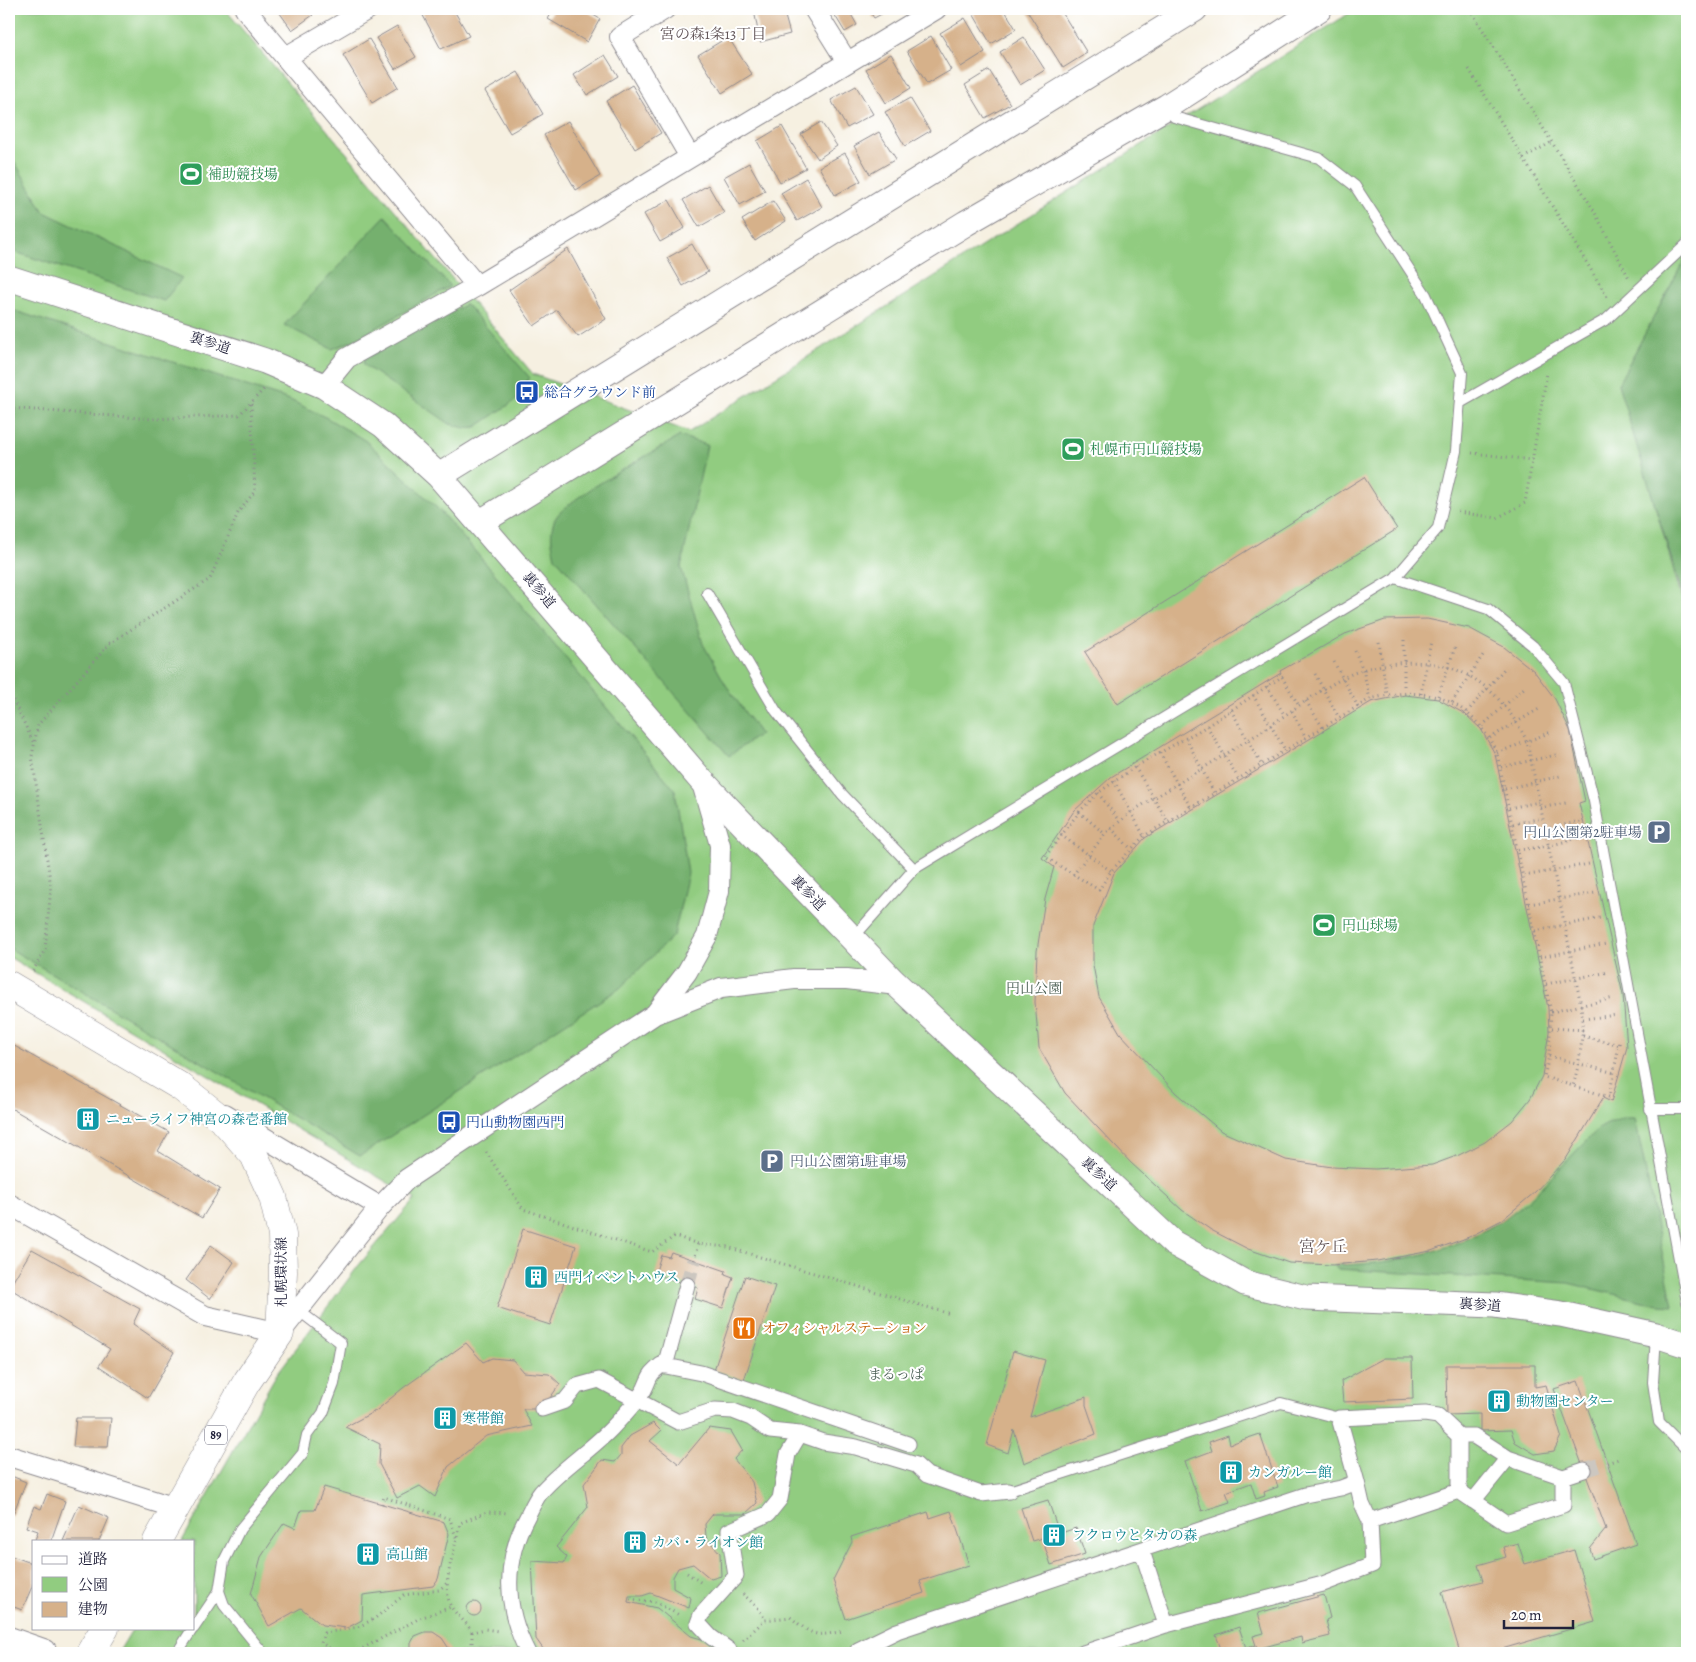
<svg xmlns="http://www.w3.org/2000/svg" width="1696" height="1662" font-family="Alegreya,'Noto Serif JP',serif">
<rect width="100%" height="100%" fill="#fff"/>
<filter id="ink" filterUnits="userSpaceOnUse"><feTurbulence type="fractalNoise" baseFrequency=".02" numOctaves="2"/><feDisplacementMap in="SourceGraphic" scale="10" xChannelSelector="R" yChannelSelector="G"/><feConvolveMatrix kernelMatrix="1 2 1 2 8 2 1 2 1" color-interpolation-filters="sRGB"/></filter>
<filter id="wash" filterUnits="userSpaceOnUse"><feTurbulence type="fractalNoise" baseFrequency=".0096" numOctaves="4" result="noise"/><feDisplacementMap in="SourceGraphic" scale="20" xChannelSelector="R" yChannelSelector="G"/><feGaussianBlur stdDeviation="1.12" result="paint"/><feColorMatrix in="noise" values="0 0 0 0 0 0 0 0 0 0 0 0 0 0 0 0 0 1.4 0 .05"/><feComposite in="paint" operator="in"/></filter>
<g filter="url(#wash)">
<rect width="100%" height="100%" fill="#f6f0e1"/>
<path fill="#91cc80" stroke="#5a775e" d="M9 9H225L533 374 689 432 1356 9H1687V377L1651 491 1687 617V1653H118L133 1628H194V1541H182L276 1375 359 1265 415 1199 9 957Z"/>
<path fill="#74b06e" stroke="#4b6954" d="M9 152 44 212 182 278 164 301 9 250Z
M385 216 450 286 357 339 332 349 284 325Z
M1687 255V610L1618 384Z
M466 304 530 378 521 387 519 398 476 427 465 428 450 424 364 365V359Z
M9 309 290 400 327 418 366 441 438 509 501 581 675 790 688 873 674 935 620 988 360 1156 9 948Z
M680 436 707 445 681 567 703 644 726 685 760 734 729 756 555 557C552 543 549 533 555 519 565 499 656 451 680 436Z
M1623 1118H1635L1673 1306 1659 1305 1568 1283 1337 1269 1335 1265C1408 1265 1484 1244 1537 1192 1558 1172 1577 1148 1599 1129 1605 1124 1616 1121 1623 1118Z"/>
<g id="blocks">
<path fill="#d6b18a" fill-rule="evenodd" d="M277 9H308L313 15 292 30Z
M422 9H453L469 36 441 49 420 10Z
M554 9H583L600 19 587 42 548 19Z
M783 9 790 34 760 42 754 10Z
M831 9H848L857 25 845 32Z
M868 9H891L874 18Z
M977 9H1004L1016 29 991 44 972 12Z
M1026 9H1060L1087 53 1063 68Z
M965 18 985 52 961 67 940 33Z
M397 26 416 57 395 69 376 38Z
M931 36 951 70 927 84 907 51Z
M728 37 752 74 722 93 698 55Z
M1024 37 1045 70 1020 85 1000 52Z
M369 39 398 87 372 103 343 55Z
M891 54 911 88 886 103 866 69Z
M605 55 618 76 587 95 574 75Z
M989 70 1010 104 985 118 965 85Z
M518 72 543 114 510 133 485 91Z
M632 85 661 133 635 149 606 101Z
M856 86 873 114 847 128 831 100Z
M910 98 930 131 905 146 885 112Z
M568 121 600 176 576 190 544 135Z
M821 122 837 146 818 159 801 134Z
M782 126 806 168 780 182 757 141Z
M879 132 896 159 870 174 854 146Z
M845 153 861 181 835 195 819 167Z
M749 163 765 191 740 205 724 177Z
M806 178 822 207 797 221 781 193Z
M708 185 724 213 699 227 683 200Z
M669 200 685 228 660 242 644 214Z
M773 201 786 221 755 241 742 220Z
M692 244 708 272 683 286 667 258Z
M568 249 606 319 578 337 557 310 534 326 509 290Z
M1364 477 1397 529 1118 704 1085 652Z
M1427 619 1469 628 1504 647 1534 671 1555 699 1570 730 1585 801 1579 803 1623 995 1627 1047 1611 1102 1603 1098 1566 1159 1535 1192 1502 1220 1469 1237 1431 1251 1377 1261 1332 1265 1289 1263 1248 1249 1211 1230 1182 1210 1131 1163 1065 1093 1039 1048 1035 1002 1037 951 1045 899 1054 867 1042 858 1074 811 1111 777 1281 673 1280 671 1345 634 1385 620ZM1405 695 1438 699 1465 714 1481 729 1495 754 1548 1008 1549 1032 1542 1076 1530 1099 1512 1121 1485 1142 1459 1155 1432 1165 1375 1169 1332 1167 1286 1160 1221 1131 1176 1093 1120 1033 1099 997 1093 965V926L1114 873 1145 838 1371 702Z
M9 1043 169 1132 158 1151 220 1189 202 1218 9 1107Z
M523 1229 576 1246 550 1325 497 1308Z
M211 1245 234 1262 210 1299 186 1280Z
M32 1249 140 1309 133 1324 174 1352 148 1398 99 1366 110 1349 9 1288Z
M671 1252 726 1271 725 1274 733 1277 723 1308 695 1299 698 1288 655 1274 661 1255 669 1257Z
M745 1276 775 1286 744 1380 714 1370Z
M466 1343 483 1362 492 1358 513 1360 523 1372 549 1374 560 1384 542 1409H523L532 1426 486 1436 448 1467 435 1497 420 1486 397 1498 379 1464 380 1444 345 1427 377 1410 403 1388Z
M1013 1351 1045 1360 1030 1417 1086 1397V1405L1096 1434 1024 1463 1014 1430 1008 1453 987 1445Z
M1384 1358H1412L1413 1399 1343 1402 1341 1381Z
M1446 1365H1535V1387L1546 1385 1561 1436 1554 1451 1535 1454 1515 1442 1511 1430 1480 1431V1414L1447 1415Z
M1578 1381 1636 1544 1593 1559 1590 1549 1606 1529 1554 1389Z
M76 1418H111L108 1447H73Z
M653 1423 661 1431 650 1441 679 1464 709 1428 731 1431 742 1450 734 1459 752 1482 757 1503 745 1514H713L705 1524 706 1537 720 1553 721 1576 711 1579 693 1564 678 1568 673 1577V1588L691 1598 689 1608 651 1593 642 1596H629L628 1602 657 1608 691 1636 705 1640 720 1653H546L536 1639 532 1561 564 1563 567 1557 556 1547 588 1507 584 1484 602 1460 615 1462 621 1455V1448L630 1436Z
M1260 1434 1278 1487 1264 1492 1265 1496 1256 1499 1251 1483 1226 1492 1230 1502 1202 1511 1185 1461 1212 1451 1209 1442 1228 1435 1230 1444Z
M9 1475 26 1482 12 1516 9 1515Z
M324 1487 444 1522 449 1534 438 1579 433 1586 363 1595 362 1620 347 1628 322 1625 301 1608 269 1626 251 1594 261 1557 284 1523 295 1528 301 1510H315Z
M47 1494 65 1501 51 1541H38L35 1540 38 1531 26 1527 34 1506 41 1509Z
M1048 1500 1057 1527 1062 1526 1064 1532 1076 1528 1085 1554 1051 1565 1042 1538 1032 1541 1021 1508Z
M79 1505 109 1518 99 1541H63Z
M951 1511 969 1565 920 1581 924 1593 846 1619 833 1580 852 1542 851 1537 928 1512 930 1518Z
M1518 1543 1525 1564 1574 1550 1595 1622 1488 1653H1460L1442 1592 1483 1581 1478 1565 1506 1557 1503 1547Z
M9 1555 34 1564V1582L22 1610 9 1605Z
M1324 1595 1330 1618 1326 1620 1330 1636 1302 1643 1301 1637 1257 1649 1253 1636 1264 1633 1258 1613Z
M467 1609a7 7 0 1 1 14 0a7 7 0 1 1-14 0Z
M1239 1627 1246 1648 1254 1646 1256 1653H1234V1651L1228 1653 1226 1647 1221 1649 1216 1635Z
M425 1632H433L442 1638 452 1653H411V1643L415 1636Z"/>
</g>
</g>
<g filter="url(#ink)">
<use href="#blocks" fill-opacity="0" stroke="#8c898e" stroke-width="1"/>
<g fill="none" stroke-linecap="round" stroke-linejoin="round">
<path stroke="#ccc7c0" stroke-width="15" stroke-dasharray="15 8" stroke-linecap="butt" d="M687 1285 694 1260
M1584 1470 1607 1463"/>
<g stroke="#8c898e" stroke-width="12">
<path id="service" d="M1460 403 1607 319 1687 244
M1395 578 1488 609 1533 646 1564 683 1594 801 1687 1302
M707 593 776 711 842 794 914 869
M853 938 914 869 1395 578 1438 528 1456 451 1462 373 1426 295 1355 186 1319 158 1174 117 1166 107
M1650 1109H1687
M1656 1336 1653 1382 1659 1422 1687 1450
M1009 1491 1281 1403 1339 1418
M219 1591 224 1605 263 1653
M194 1628 219 1591 224 1561 240 1529 303 1453 307 1435 323 1413 334 1384 341 1343 298 1310
M177 1653 193 1628"/>
</g>
<g stroke="#8c898e" stroke-width="17">
<path id="pedestrian" d="M665 1366 687 1285
M542 1409 565 1401 577 1386 599 1380 678 1422 715 1410 733 1411 751 1418 770 1431 800 1434 823 1442 856 1447 916 1465 927 1475 981 1494 1009 1491
M1357 1482 1362 1504 1370 1521
M1459 1491V1436
M1473 1501 1508 1458
M1142 1551 1166 1625
M858 1650 897 1631 1305 1495 1341 1488 1357 1482 1339 1418 1425 1414 1438 1416 1459 1436H1474L1508 1458 1563 1477
M528 1653C504 1607 503 1561 528 1515 532 1507 536 1498 541 1492 562 1468 590 1451 612 1428 623 1416 636 1403 644 1390 651 1376 647 1377 661 1365L701 1373 908 1444
M729 1653V1650L711 1637 698 1623 701 1615 736 1576 729 1531 768 1514 780 1499 788 1454 800 1434
M1083 1653 1166 1625 1323 1584 1372 1565 1370 1521 1459 1491 1506 1523 1563 1505V1477L1584 1470"/>
</g>
<g stroke="#8c898e" stroke-width="22">
<path id="minor" d="M245 9 477 286
M665 9 620 37 690 157
M814 9 847 62
M286 57 368 9
M324 386 347 358 477 286 936 9
M655 1014 687 972 707 936 719 891 720 845 701 780
M225 1114 380 1207
M9 1204 205 1316 280 1333 380 1207 407 1179 655 1014 721 988 794 979H847L897 985
M9 1456 176 1508
M9 1637 46 1650"/>
</g>
<g stroke="#8c898e" stroke-width="27">
<path id="tertiary" d="M9 278 265 361 324 386 383 425 439 476 701 780 892 980 1173 1243 1245 1283 1306 1298 1495 1305 1561 1314 1656 1335 1687 1345
M439 476 1195 9
M481 522 966 223 1166 107 1319 9"/>
</g>
<g stroke="#8c898e" stroke-width="29">
<path id="primary" d="M9 985 181 1087 225 1122 254 1155 273 1197 282 1235 283 1272 280 1333 246 1383 157 1541
M90 1653 105 1628"/>
</g>
<path stroke="#8c898e" stroke-width="3" stroke-dasharray="1 4" stroke-linecap="butt" d="M1470 9 1593 209 1629 278
M1469 69 1608 298
M1523 158 1552 142
M9 408 153 419 239 415 266 387
M1472 453 1532 460
M1458 512 1497 518 1525 503 1547 373
M1404 640V693
M1379 642 1387 695
M1355 651 1363 670 1370 699
M1334 662 1358 707
M1315 674 1339 718
M1283 676 1207 726 1135 767 1098 793 1079 812 1045 857 1099 890 1111 871 1144 836 1370 699C1427 684 1470 698 1497 753L1551 1012 1549 1056 1544 1077 1609 1097 1620 1040
M1282 677 1299 706
M1267 686 1285 716
M9 691 34 744
M1421 694 1431 641
M1253 695 1285 750
M1438 696 1456 645
M1306 701 1323 728
M1452 702 1483 655
M1231 710 1261 764
M1292 711 1306 738
M1467 712 1504 669
M1207 726 1238 778
M1482 726 1524 688
M1186 738 1214 793
M1490 738 1539 709
M1160 753 1191 808
M1497 753 1551 732
M1135 767 1168 822
M1501 767 1556 755
M1114 781 1144 836
M1505 789 1560 776
M1098 793 1119 821
M1509 808 1539 802
M1540 808 1566 803
M1079 812 1105 834
M1513 824 1542 818
M1111 828 1131 849
M1545 829 1581 821
M1061 835 1111 871
M1518 850 1549 846 1584 836
M1073 875 1105 834 1131 812C1170 788 1209 765 1248 740 1280 720 1310 696 1343 678 1360 669 1379 665 1397 663 1460 657 1499 687 1527 741L1581 1005C1584 1033 1581 1058 1573 1086
M1524 876 1589 864
M1529 904 1595 893
M1535 931 1600 918
M1540 957 1606 944
M33 971 45 950 51 887 32 756 38 725 110 643 210 579 238 513 255 491 251 403
M1546 984 1609 972
M1551 1012 1614 998
M1583 1019 1617 1015
M1552 1028 1584 1030
M1583 1036 1620 1045
M1549 1056 1615 1073
M486 1152 523 1209 652 1252 675 1236 698 1244 727 1247 950 1314
M694 1260 698 1244
M1607 1463 1621 1458
M382 1504 384 1497 450 1519 457 1540
M687 1573 703 1584
M743 1594 759 1609 765 1620 790 1617C811 1634 815 1638 842 1631
M630 1599 655 1602 681 1616
M472 1632C467 1622 458 1617 452 1608 439 1588 457 1545 460 1523L487 1512 509 1513
M743 1640 765 1620
M338 1653 321 1643 324 1633 358 1627 374 1619 404 1595 439 1590 447 1583
M354 1653 420 1618 451 1607
M472 1653V1632L485 1629 499 1631"/>
<use href="#service" stroke="#fff" stroke-width="10"/>
<use href="#pedestrian" stroke="#fff" stroke-width="15"/>
<use href="#minor" stroke="#fff" stroke-width="20"/>
<use href="#tertiary" stroke="#fff" stroke-width="25"/>
<use href="#primary" stroke="#fff" stroke-width="28"/>
</g>
</g>
<defs>
<g id="stadium-square" transform="scale(1.25)"><rect x="-9" y="-9" width="18" height="18" rx="4" fill="#2e9e5b" stroke="#fff"/><path d="M0-5a6.5 5 0 1 0 0 10a6.5 5 0 1 0 0-10ZM-3.5-1.8h7v3.6h-7Z" fill="#fff"/></g>
<g id="bus-square" transform="scale(1.25)"><rect x="-9" y="-9" width="18" height="18" rx="4" fill="#1a4fb4" stroke="#fff"/><path d="M-5-6H5V4H4V6H2V4H-2V6H-4V4H-5ZM-3.5-4V0h7V-4ZM-3.5 1.2v1.5H-2V1.2ZM2 1.2v1.5H3.5V1.2Z" fill="#fff"/></g>
<g id="parking-square" transform="scale(1.25)"><rect x="-9" y="-9" width="18" height="18" rx="4" fill="#5c6f8a" stroke="#fff"/><path d="M-3.5-5.5H1a3.5 3.5 0 0 1 0 7H-1V5.5H-3.5ZM-1-3.4V-.6H.8a1.4 1.4 0 0 0 0-2.8Z" fill="#fff"/></g>
<g id="building-square" transform="scale(1.25)"><rect x="-9" y="-9" width="18" height="18" rx="4" fill="#0f9aa8" stroke="#fff"/><path d="M-4-6H4V6H1V3H-1V6H-4ZM-2.5-4.3h1.7v1.8h-1.7ZM.8-4.3h1.7v1.8H.8ZM-2.5-1h1.7V.8h-1.7ZM.8-1h1.7V.8H.8Z" fill="#fff"/></g>
<g id="restaurant-square" transform="scale(1.25)"><rect x="-9" y="-9" width="18" height="18" rx="4" fill="#e8710a" stroke="#fff"/><path d="M-5-6h1v4h1v-4h1v4h1v-4h1v5L-1.5 .5V6h-2V.5L-5-1ZM5-6V6H3V1.5H1.5Q1.5-4 5-6Z" fill="#fff"/></g>
</defs>
<g fill-rule="evenodd">
<use href="#stadium-square" x="191" y="174"/>
<use href="#bus-square" x="527" y="392"/>
<use href="#stadium-square" x="1073" y="449"/>
<use href="#parking-square" x="1659" y="832"/>
<use href="#stadium-square" x="1324" y="925"/>
<use href="#building-square" x="88" y="1119"/>
<use href="#bus-square" x="449" y="1122"/>
<use href="#parking-square" x="772" y="1161"/>
<use href="#building-square" x="536" y="1277"/>
<use href="#restaurant-square" x="744" y="1328"/>
<use href="#building-square" x="1499" y="1401"/>
<use href="#building-square" x="445" y="1418"/>
<use href="#building-square" x="1231" y="1472"/>
<use href="#building-square" x="1054" y="1535"/>
<use href="#building-square" x="635" y="1542"/>
<use href="#building-square" x="368" y="1554"/>
</g>
<g text-anchor="middle" dominant-baseline="central" stroke-width="4" stroke-linejoin="round" paint-order="stroke">
<rect fill="#fff" stroke="#646476" stroke-width="1" x="205" y="1425.5" width="22" height="19" rx="4"/>
<g font-size="12" font-weight="bold" fill="#22223b">
<text x="216" y="1435">89</text>
</g>
<g font-size="14" fill="#27864d" stroke="#fff" text-anchor="start">
<text x="208" y="174">補助競技場</text>
<text x="1090" y="449">札幌市円山競技場</text>
<text x="1342" y="925">円山球場</text>
</g>
<g font-size="14" fill="#22223b" stroke="#fff">
<text transform="translate(210 343) rotate(18)">裏参道</text>
<text transform="translate(539 590) rotate(50)">裏参道</text>
<text transform="translate(808 893) rotate(46)">裏参道</text>
<text transform="translate(1099 1174) rotate(43)">裏参道</text>
<text transform="translate(281 1272) rotate(-90)">札幌環状線</text>
<text transform="translate(1480 1305) rotate(4)">裏参道</text>
</g>
<g font-size="14" fill="#164399" stroke="#fff" text-anchor="start">
<text x="544" y="392">総合グラウンド前</text>
<text x="466" y="1122">円山動物園西門</text>
</g>
<g font-size="14" fill="#4e5e75" stroke="#fff" text-anchor="end">
<text x="1642" y="832">円山公園第2駐車場</text>
<text x="790" y="1161" text-anchor="start">円山公園第1駐車場</text>
</g>
<g font-size="14" fill="#495e53" stroke="#fff">
<text x="1034" y="988">円山公園</text>
<text x="896" y="1374">まるっぱ</text>
</g>
<g font-size="14" fill="#0d838f" stroke="#fff" text-anchor="start">
<text x="106" y="1119">ニューライフ神宮の森壱番館</text>
<text x="554" y="1277">西門イベントハウス</text>
<text x="1516" y="1401">動物園センター</text>
<text x="462" y="1418">寒帯館</text>
<text x="1248" y="1472">カンガルー館</text>
<text x="1072" y="1535">フクロウとタカの森</text>
<text x="652" y="1542">カバ・ライオン館</text>
<text x="386" y="1554">高山館</text>
</g>
<g font-size="14" fill="#c56008" stroke="#fff" text-anchor="start">
<text x="762" y="1328">オフィシャルステーション</text>
</g>
<g font-size="15" fill="#615457" stroke="#fff">
<text x="713" y="34">宮の森1条13丁目</text>
</g>
<g font-size="16" fill="#615457" stroke="#fff">
<text x="1323" y="1247">宮ケ丘</text>
</g>
</g>
<rect width="1696" height="1662" fill="none" stroke="#fff" stroke-width="30"/>
<rect x="32" y="1540" width="162" height="90" fill="#ffffff" stroke="#a7a7b1"/>
<rect x="42" y="1556" width="25" height="8" fill="#ffffff" stroke="#a7a7b1"/>
<text x="78" y="1564" font-size="15" fill="#22223b">道路</text>
<rect x="42" y="1577" width="25" height="15" fill="#91cc80" stroke="#a7a7b1"/>
<text x="78" y="1590" font-size="15" fill="#22223b">公園</text>
<rect x="42" y="1602" width="25" height="15" fill="#d6b18a" stroke="#a7a7b1"/>
<text x="78" y="1614" font-size="15" fill="#22223b">建物</text>
<path d="M1504 1620v8h69v-8" fill="none" stroke="#22223b" stroke-width="2.5"/>
<text x="1511" y="1620" font-size="15" fill="#22223b" stroke="#ffffff" stroke-width="4" paint-order="stroke">20 m</text>
</svg>
